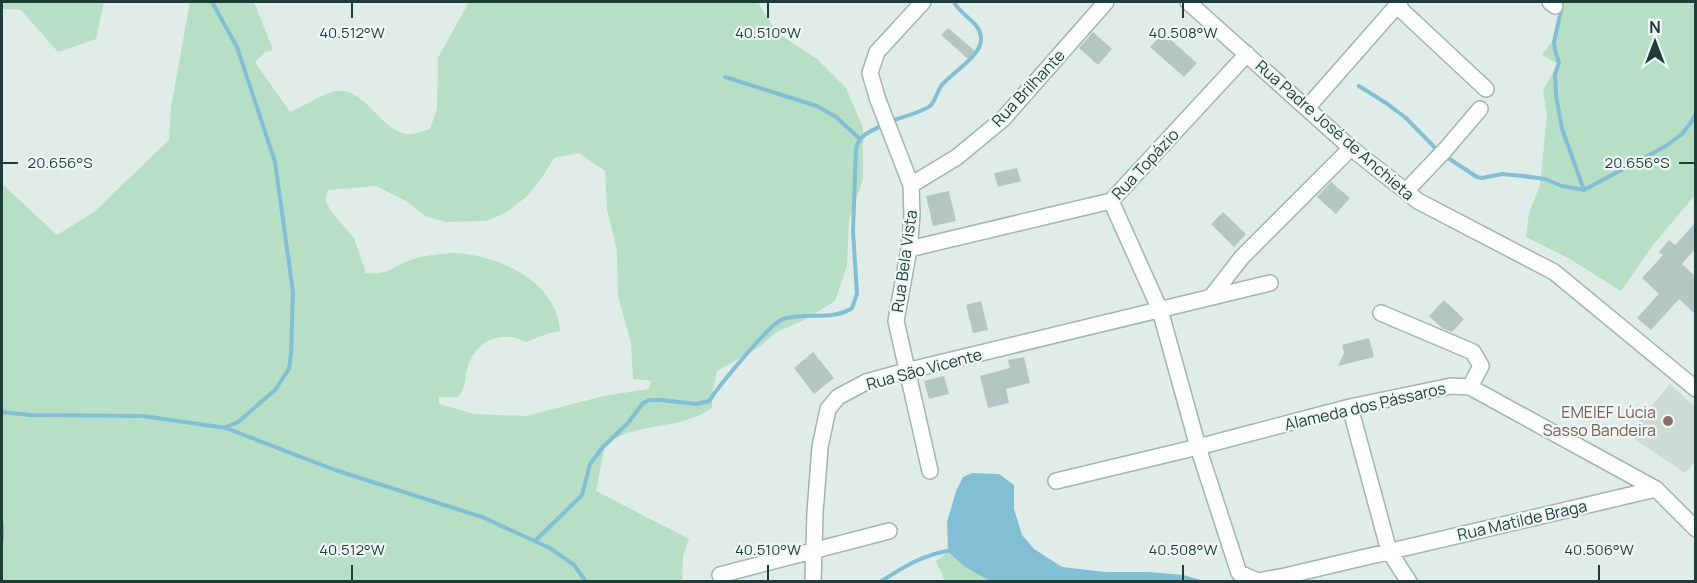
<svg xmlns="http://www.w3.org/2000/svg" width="1697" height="583" font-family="Manrope,sans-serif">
<rect width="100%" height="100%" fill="#dfece7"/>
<path fill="#cddbd7" d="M1670 384 1695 407V462L1685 473 1628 435Z"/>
<path fill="#b6dfc6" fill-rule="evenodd" d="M2 2H104L96 39 58 52 21 10 2 9Z
M190 2H254L273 50 265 52 255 62 290 112C303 107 326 92 337 91 365 88 381 131 407 134 414 135 423 131 430 129L437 109 438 58 469 2H758L776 32 817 59 846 88 863 128V179L849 221 847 266 835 301 806 319 777 332 759 347 717 371 712 395V408C687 425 659 424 631 432 622 434 613 440 605 444L596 491 689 539 683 556 682 581H2V184L57 235 94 212 169 140 171 107ZM579 153 605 171 607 209 617 251 618 296 631 343 633 379 652 381 648 389 604 396 526 416 474 414 439 404V397H458C469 384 463 375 470 361 481 337 504 331 526 342L549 333 560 331C556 281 500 256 455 253 444 253 424 256 414 259 402 262 391 271 380 273 375 274 370 273 366 273L354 238 331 211 325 200 328 190 376 186 406 201 425 216 446 222 486 221 507 212 527 196 541 179 554 158Z
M1564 2H1695V195L1653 245 1621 291 1570 259 1526 237 1529 213 1540 186 1547 115 1543 90 1558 64 1542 55 1557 35 1562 3Z
M948 552 965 567 990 581H945L936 561Z"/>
<path fill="#82bfd5" d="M972 473 999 474 1014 485V509L1022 535 1034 549 1062 567 1105 572H1150L1183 575 1204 581H990L965 567 948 552 947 522 956 491 963 477Z"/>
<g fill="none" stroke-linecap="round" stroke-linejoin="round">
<path stroke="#82bfd5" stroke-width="4" d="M212 2 237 47 275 162 293 292 291 354 289 369 275 390 238 422 226 427
M1562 6 1554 42 1555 50 1559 63 1555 74 1556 95 1562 129 1584 190
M725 77 817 106 836 117 860 139
M1359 86 1386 103 1406 118 1439 152
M892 121C902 117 922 112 930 106 936 100 937 92 941 86 951 73 983 56 981 37 980 22 960 15 954 2
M1445 156 1477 177 1482 178 1502 174 1523 176 1545 179 1562 186 1584 190 1666 146 1682 134 1692 121 1696 113
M2 412 30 415 143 416 226 428 335 470 482 517 550 548 574 565 586 582
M2 524V539
M535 541 582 495 590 464 603 447 628 423 643 403 649 400H661L696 404 709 401C719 386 770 323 783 319 805 312 833 321 852 308L857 294 853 231 856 149C859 134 871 132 882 125
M880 582C905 566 924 554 953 550"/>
</g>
<path fill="#b4c6c1" d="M948 28 975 51 968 59 941 35Z
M1093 32 1112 49 1098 65 1079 48Z
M1163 33 1197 63 1184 77 1150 47Z
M1017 168 1021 181 998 187 994 173Z
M1331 182 1350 198 1336 214 1317 197Z
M949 191 956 221 933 226 926 196Z
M1223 212 1246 234 1234 247 1211 224Z
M1695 223V249L1682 264 1695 276V314L1679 299 1651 330 1637 318 1659 294 1642 278 1663 255 1659 252 1669 240 1675 245Z
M1444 300 1464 319 1452 332 1442 328 1429 316Z
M981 301 988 330 973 333 966 305Z
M1369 338 1374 357 1338 366 1344 353 1342 345Z
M813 352 834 378 814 394 794 368Z
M1024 357 1030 383 1006 389 1009 403 988 408 980 376 1010 368 1008 360Z
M944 376 949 394 929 399 924 381Z"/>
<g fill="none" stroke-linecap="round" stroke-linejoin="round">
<g stroke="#a2b4af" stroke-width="18">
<path id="street" d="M923 2 877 52 870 73 878 100 911 185 912 215 909 249 896 321 930 471
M1188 2 1351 148 1418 201 1554 272 1696 389
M1550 2 1555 6
M1396 5 1486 89
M1307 108 1400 2
M911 185 957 157 1003 119 1106 2
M1406 191 1445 150 1480 109
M1111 201 1160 310 1198 447 1239 573 1258 581 1285 576 1656 489
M909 249 1111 201 1247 54
M1211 297 1242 257 1351 148
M1381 313 1473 352 1481 366 1470 387
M1350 407 1389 551 1409 582
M1056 481 1198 447 1350 407 1451 386 1470 387 1656 489 1696 529
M720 575 889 531
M813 582 815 513 820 447 828 409 838 397 866 382 906 371 1270 283"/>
</g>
<use href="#street" stroke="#fff" stroke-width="15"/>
</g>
<path fill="none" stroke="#1f3d38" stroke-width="2" d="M352 3V18M768 3V18M1183 3V18M3 163H18M1679 163H1694M352 565V580M768 565V580M1183 565V580M1599 565V580"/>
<circle fill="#8d6e63" stroke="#f0f8f5" stroke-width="2" cx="1668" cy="421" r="6"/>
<g text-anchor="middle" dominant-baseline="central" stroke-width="4.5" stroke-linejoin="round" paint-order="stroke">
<g font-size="16" fill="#1f3d38" stroke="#f0f8f5">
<text transform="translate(1028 88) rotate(-47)">Rua Brilhante</text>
<text transform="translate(1335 130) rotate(41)">Rua Padre José de Anchieta</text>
<text transform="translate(1145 164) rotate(-47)">Rua Topázio</text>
<text transform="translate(904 261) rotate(-82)">Rua Bela Vista</text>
<text transform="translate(924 369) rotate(-15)">Rua São Vicente</text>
<text transform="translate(1365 406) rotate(-13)">Alameda dos Pássaros</text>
<text transform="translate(1522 520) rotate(-13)">Rua Matilde Braga</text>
</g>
<g font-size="16" fill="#785e54" stroke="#f0f8f5" text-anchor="end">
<text x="1656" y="412">EMEIEF Lúcia<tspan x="1656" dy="18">Sasso Bandeira</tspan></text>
</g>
</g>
<g font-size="15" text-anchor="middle" fill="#1f3d38" stroke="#f0f8f5" stroke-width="4.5" stroke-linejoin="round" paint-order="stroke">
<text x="352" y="38">40.512°W</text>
<text x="768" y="38">40.510°W</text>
<text x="1183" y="38">40.508°W</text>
<text x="60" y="168">20.656°S</text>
<text x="1637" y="168">20.656°S</text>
<text x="352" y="555">40.512°W</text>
<text x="768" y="555">40.510°W</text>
<text x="1183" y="555">40.508°W</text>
<text x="1599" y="555">40.506°W</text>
</g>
<rect width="1697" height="583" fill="none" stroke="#1f3d38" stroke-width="6"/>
<g transform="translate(1655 42)" stroke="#f0f8f5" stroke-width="4.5" paint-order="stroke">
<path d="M0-4.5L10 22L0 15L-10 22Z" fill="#1f3d38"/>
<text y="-9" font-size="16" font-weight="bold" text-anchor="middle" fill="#1f3d38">N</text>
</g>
</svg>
